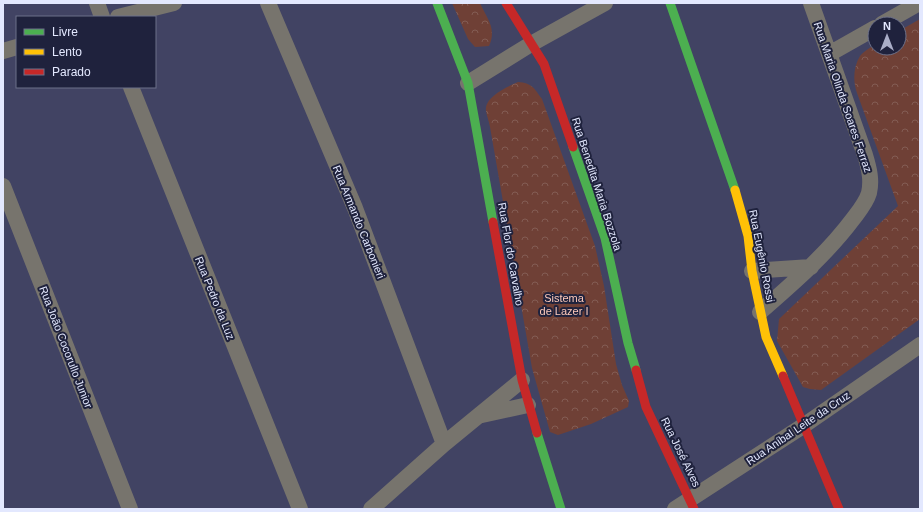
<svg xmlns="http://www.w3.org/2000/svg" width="923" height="512" font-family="Arial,sans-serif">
<defs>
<pattern id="park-crowns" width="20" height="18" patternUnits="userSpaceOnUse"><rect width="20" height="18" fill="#6f4036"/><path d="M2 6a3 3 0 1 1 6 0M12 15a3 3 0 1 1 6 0" fill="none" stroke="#835c54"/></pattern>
</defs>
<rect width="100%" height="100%" fill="#414363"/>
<path fill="url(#park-crowns)" d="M452 3H480C487 19 497 28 489 46L475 47 468 39Z
M920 19V319L821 390 810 389 803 387 777 341 779 319 898 206 857 93C853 82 853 67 860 56 863 52 870 48 875 44V48H899V31Z
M518 82C532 83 534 88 542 99L595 246 604 286 616 364 622 385 629 401 628 407 591 424 558 435 550 432 532 368 490 127C489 122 487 116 486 111 484 97 507 87 518 82Z"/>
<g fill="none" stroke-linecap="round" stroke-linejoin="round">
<path stroke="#77746d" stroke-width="16" d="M97 3 102 17
M268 3 355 208 444 444
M118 17 174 3
M882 24 919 3
M3 51 17 47
M829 54 875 28
M468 83 531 44 605 3
M131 87 300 509
M3 186 130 509
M752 271 811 267
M760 312C793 283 826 255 853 219 859 211 866 203 869 193 872 180 869 168 865 155L811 3
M482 415 528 405
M371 509 444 444 522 380
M675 509 803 426 920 345"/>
<path stroke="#4caf50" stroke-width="9" d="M437 3 468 83 493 222
M670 3 735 190
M573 147 605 238 628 343 636 370
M537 433 561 509"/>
<path stroke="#ffc107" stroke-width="9" d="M735 190 748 236 752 271 766 337 783 376"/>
<path stroke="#c62828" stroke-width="9" d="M506 3 544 64 573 147
M493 222 522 380 537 433
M636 370 646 407 694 509
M783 376 839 509"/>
</g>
<g text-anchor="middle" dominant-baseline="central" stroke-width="4" stroke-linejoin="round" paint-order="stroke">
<g font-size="11" fill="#e3e8fe" stroke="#1f223d">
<text transform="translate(843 97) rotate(71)">Rua Maria Olinda Soares Ferraz</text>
<text transform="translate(597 184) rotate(72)">Rua Benedita Maria Bozzola</text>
<text transform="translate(359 222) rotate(68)">Rua Armando Carbonieri</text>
<text transform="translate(511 254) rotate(80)">Rua Flor do Carvalho</text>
<text transform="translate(762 256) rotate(79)">Rua Eugênio Rossi</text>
<text transform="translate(215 298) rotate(68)">Rua Pedro da Luz</text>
<text transform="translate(66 347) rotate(69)">Rua João Cocorullo Junior</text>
<text transform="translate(798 428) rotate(-34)">Rua Aníbal Leite da Cruz</text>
<text transform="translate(681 452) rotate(64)">Rua José Alves</text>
</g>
<g font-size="11" fill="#fecabb" stroke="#1f223d">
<text x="564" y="298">Sistema<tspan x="564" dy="13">de Lazer I</tspan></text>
</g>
</g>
<rect width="923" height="512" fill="none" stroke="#e3e8fe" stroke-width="8"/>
<rect x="16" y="16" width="140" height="72" fill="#1f223d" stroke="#6d718a"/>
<rect x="24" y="29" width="20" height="6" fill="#4caf50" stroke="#6d718a"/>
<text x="52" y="36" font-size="12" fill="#e3e8fe">Livre</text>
<rect x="24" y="49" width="20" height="6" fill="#ffc107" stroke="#6d718a"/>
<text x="52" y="56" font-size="12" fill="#e3e8fe">Lento</text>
<rect x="24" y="69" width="20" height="6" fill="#c62828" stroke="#6d718a"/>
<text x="52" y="76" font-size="12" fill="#e3e8fe">Parado</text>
<g transform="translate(887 36)"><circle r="19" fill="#1f223d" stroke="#6d718a"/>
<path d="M0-3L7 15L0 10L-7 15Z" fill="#aaaec8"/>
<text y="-6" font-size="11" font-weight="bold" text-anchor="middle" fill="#e3e8fe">N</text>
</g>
</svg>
